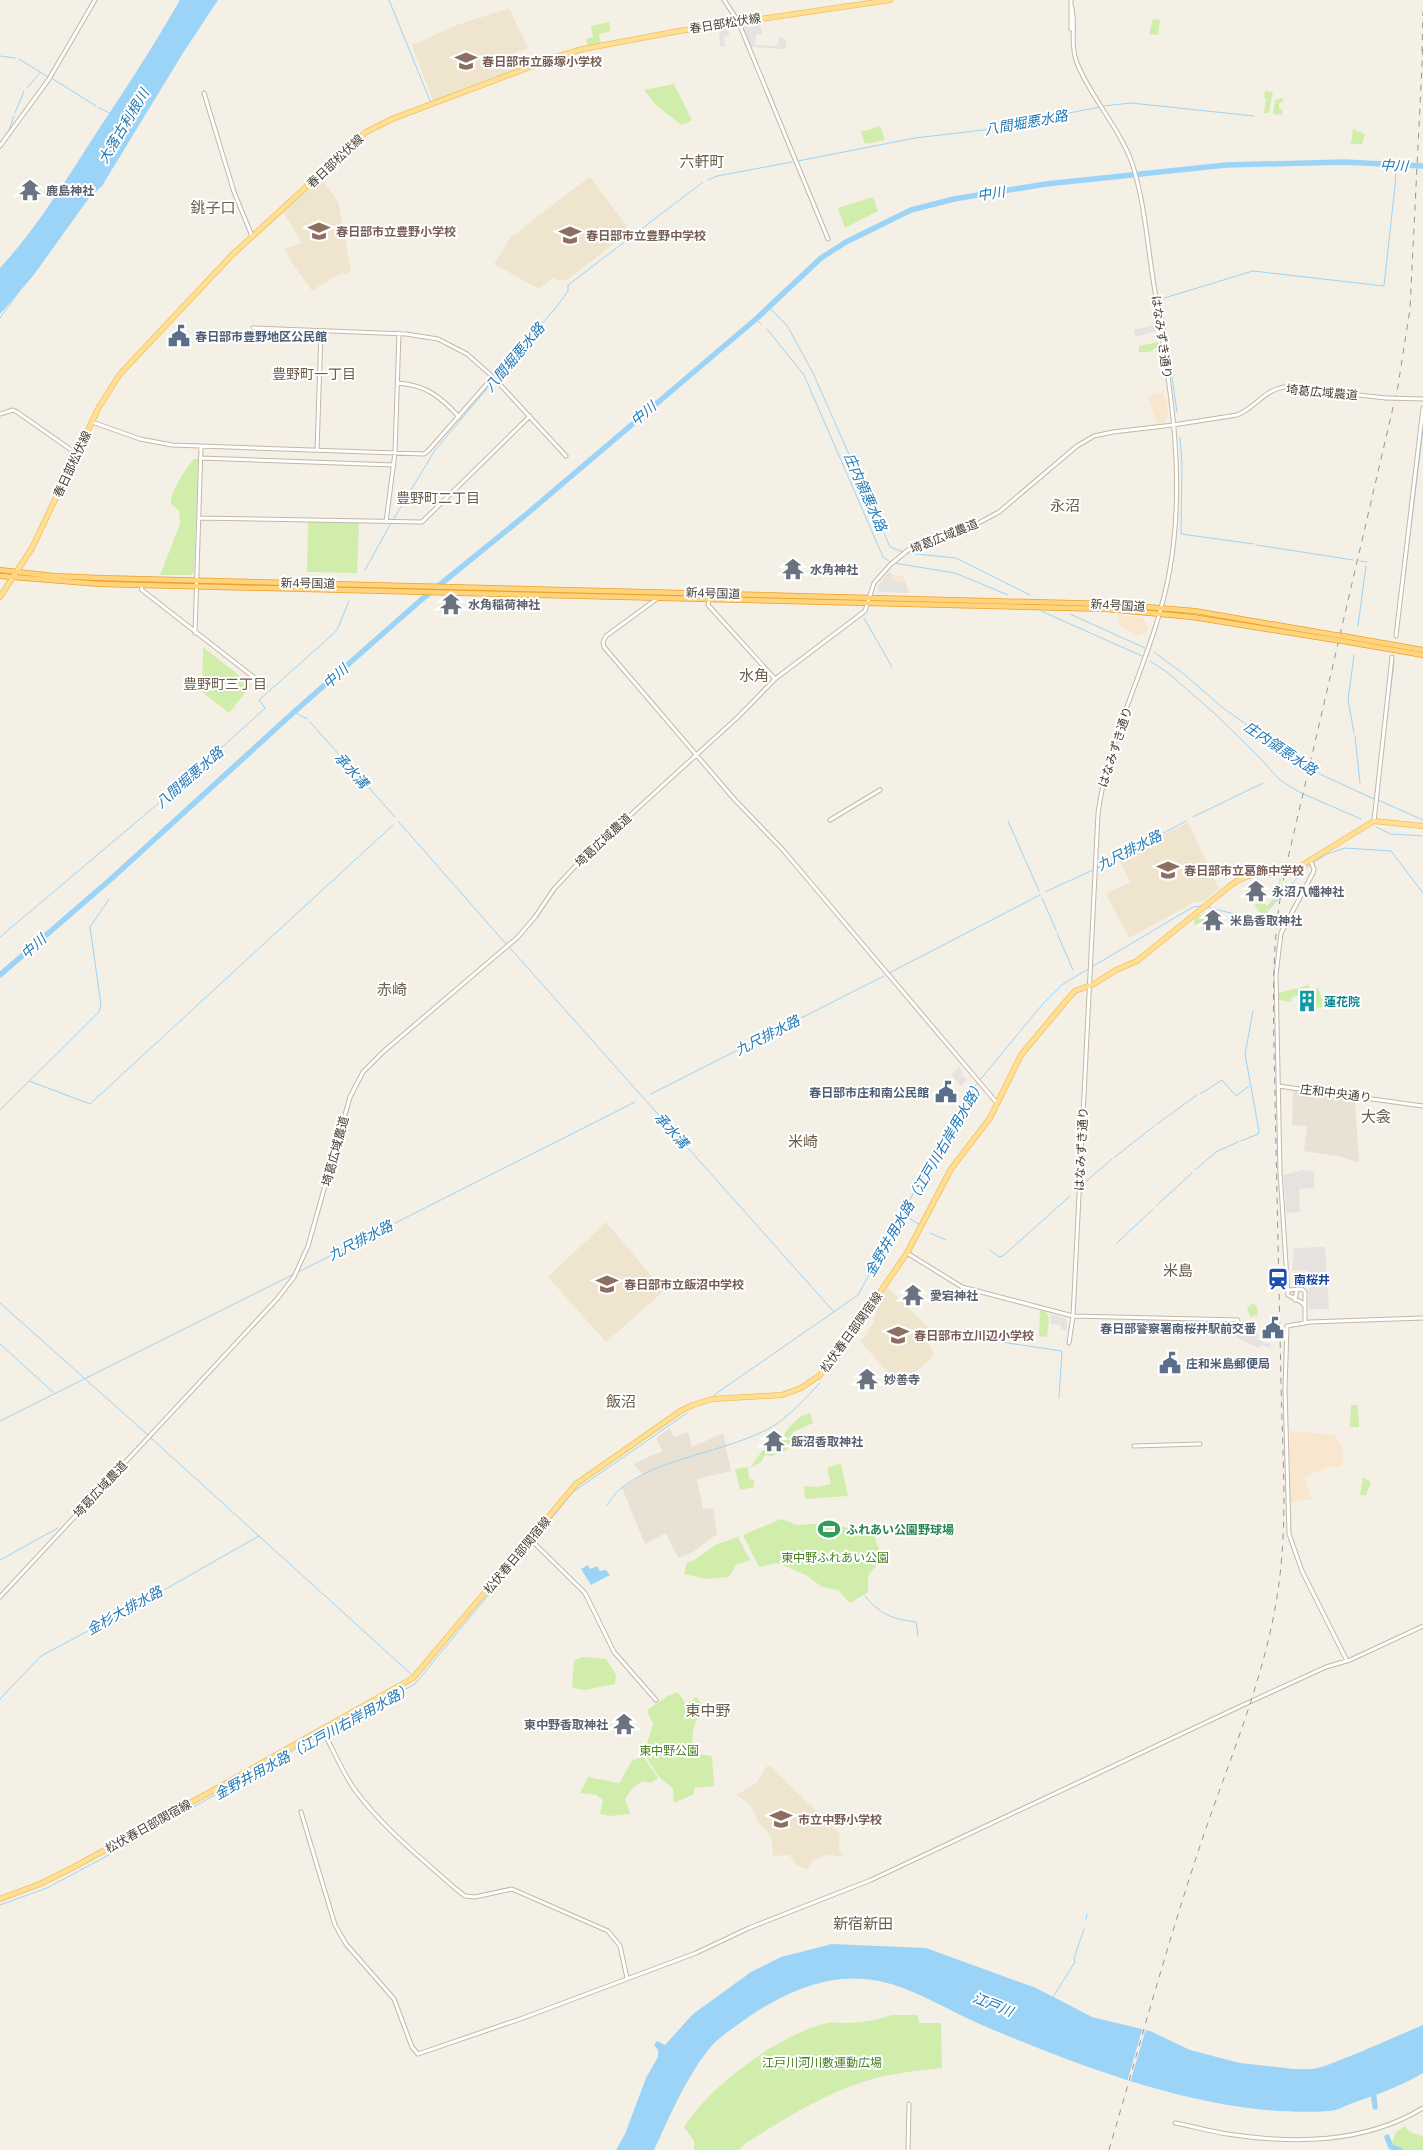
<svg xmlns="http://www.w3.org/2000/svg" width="1423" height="2150" font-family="'Open Sans','Noto Sans JP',sans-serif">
<rect width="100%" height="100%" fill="#f5f0e6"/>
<path fill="#e9e2d4" d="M1293 1091 1355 1100 1359 1163 1342 1157 1304 1151 1307 1126 1292 1125Z
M670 1428 674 1437 688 1432 692 1447 723 1433 731 1471 697 1479 703 1509 713 1508 717 1534 693 1552 678 1558 666 1533 645 1544 622 1488 643 1475 633 1464 662 1451 656 1438Z"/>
<path fill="#f9e6cf" d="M1163 392 1164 397H1166L1168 417 1165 422 1157 423 1148 396Z
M889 571 893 575 903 576 910 593 879 592 878 586Z
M1118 615 1143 617 1148 631 1138 636 1119 626Z
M1290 1431 1335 1435 1343 1450 1342 1467H1329L1304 1477 1312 1499 1290 1502Z"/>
<path fill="#efe5ce" d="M509 8 528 48 513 54 518 69 433 101 412 45 457 25Z
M321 178 338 202 351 270 347 275 342 273 334 277 312 291 292 263 285 249 302 243 283 212Z
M588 178H591L629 229V232L568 279 559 281 554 277 539 289 494 264 511 237Z
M1188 822 1219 889 1204 901 1193 903 1129 938 1106 894 1130 882 1118 858Z
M606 1222 664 1291 606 1342 548 1277Z
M888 1288 930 1329 935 1331 924 1338 934 1353 931 1355 932 1358 898 1387 891 1376 860 1341 869 1332 867 1330 875 1322 872 1319 877 1313 873 1309Z
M767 1766 771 1767 840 1834 839 1850 845 1857 828 1855 812 1861 807 1869 797 1865 789 1855 773 1856 771 1836 759 1823 750 1804 736 1795 756 1783Z"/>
<path fill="#d0edab" d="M1153 19 1160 20 1158 35 1149 34Z
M609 22 611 31 599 34 601 43 588 46 586 39 593 37 591 26Z
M674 84 691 118V121L681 125 655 104 644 90Z
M1265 91 1273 92 1269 113H1264L1266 99 1264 98Z
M1283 98V102L1279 103V109H1282V115L1273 114 1275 100Z
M880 126 885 140 865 144 861 132Z
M1353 129 1357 130V133L1359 131 1365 134 1362 144H1351Z
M873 197 878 211 845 228 838 208Z
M1158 342 1160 348 1153 349 1151 352H1139V346Z
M194 459H198L194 572 191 575H160L180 524 179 511 171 504C170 492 186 468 194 459Z
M308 522 359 523 357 573 307 572Z
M203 647 251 685 229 713 202 692Z
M1280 877 1281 879 1278 899 1263 914 1258 911 1254 903 1255 901 1251 899 1244 886 1246 885 1249 891 1256 894 1260 893 1255 884 1258 883 1263 890 1260 895 1267 906 1275 896Z
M1206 912 1214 913 1215 916 1208 915C1207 922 1201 924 1195 926L1194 919Z
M1309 985 1310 989 1318 988 1323 1002 1326 1001 1328 1006 1315 1008 1312 993 1292 997 1291 1002 1279 1000V993Z
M1252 1303 1256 1305 1258 1311 1257 1316 1254 1315 1251 1318 1247 1309Z
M1040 1310 1047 1313 1049 1319 1047 1337 1039 1336Z
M1351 1405H1358L1359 1427H1350Z
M810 1413 813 1423 793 1432 787 1450 772 1456 765 1455 761 1462 750 1468 762 1451 777 1445 790 1426 801 1416Z
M841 1463 848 1496 805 1499 804 1486 817 1487 831 1484 827 1468Z
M748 1467 749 1479 754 1480V1487L740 1490 735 1469Z
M1363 1477 1371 1482 1366 1495H1360Z
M781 1519 797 1525 826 1523 863 1531 871 1527 882 1558 868 1576V1592L850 1603 838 1590 822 1587 806 1575 777 1563 759 1567 743 1535Z
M738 1537 750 1560 736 1565 729 1577 707 1579 684 1574 687 1562 693 1561 715 1545Z
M582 1657 606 1659 616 1675 615 1684 585 1690 572 1688 574 1661Z
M678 1692 686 1704 696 1697 704 1706C695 1720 688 1738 696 1754L712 1756 714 1786 694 1788V1794L674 1803 673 1788 660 1778 644 1754 653 1724 647 1710 668 1696Z
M643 1756 658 1778 651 1783 642 1781 633 1788 625 1799 630 1814 610 1816 600 1814 603 1800 596 1795 580 1793 588 1777 619 1783 632 1761Z
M891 2015H918L919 2023H941L942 2068C916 2071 891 2073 866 2081 823 2094 784 2119 746 2143L739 2150H694V2141L684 2127C711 2085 778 2035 827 2023 835 2022 843 2023 850 2023 864 2022 878 2020 891 2015Z
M1405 2126 1410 2132 1423 2136V2150H1400L1393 2148 1392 2143 1396 2132Z"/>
<path fill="#e5e2df" d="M757 21V24H760L762 34 756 35 755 45 775 46 778 44 779 37 786 40V49L750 47 741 23Z
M726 27 730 36 724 37 725 46 720 47 719 28Z
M1156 325V331L1135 337 1134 330Z
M889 572 892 574V582H905L909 593 879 591 878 586Z
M959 1067 963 1073 957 1079 963 1075 967 1080 960 1086 951 1074Z
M1303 1170 1314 1172V1188L1299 1189 1300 1212 1286 1213 1284 1175Z
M1325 1247 1329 1309H1309L1308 1270 1292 1271 1294 1248Z
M1050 1314 1065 1318 1067 1321V1330L1061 1329V1325L1051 1324Z
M1244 1326H1252V1332L1259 1334 1257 1339 1266 1343H1270L1271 1348 1261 1345 1259 1348 1237 1338 1236 1334H1244Z"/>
<path fill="#9cd4f8" d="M180 0H218L183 53 102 186 89 198 33 276 0 314V268C36 229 64 183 93 138 123 93 153 47 180 0Z
M588 1565 590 1569 597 1566 600 1571 606 1570 610 1575 591 1585 581 1569Z
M832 1944 926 1948 1036 1988 1092 2017 1150 2031 1190 2050 1240 2063 1294 2069H1313L1325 2066 1358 2053 1423 2025V2073C1400 2087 1375 2095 1350 2104 1343 2107 1336 2111 1329 2111 1216 2119 1087 2069 984 2026 949 2011 916 1989 879 1981 827 1970 776 1996 736 2026 726 2033 716 2040 709 2049 685 2079 670 2116 654 2150H616L625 2134 646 2078 658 2057V2050L654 2045 657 2041 665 2045 693 2014 751 1972 781 1957Z"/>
<path fill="#f5f0e6" d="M1143 2027 1146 2028 1130 2083 1127 2082Z"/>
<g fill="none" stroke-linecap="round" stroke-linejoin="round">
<path stroke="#9cd4f8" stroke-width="1" d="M389 0 431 103
M0 56 15 58
M19 59 48 77
M53 79 96 106
M27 88 40 73
M1103 106 1131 103 1254 116
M99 108 112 114
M15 113 24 91
M9 130 14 116
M798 161 915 138 1009 127 1058 118 1064 114 1100 107
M708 180 717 176 792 162
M769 307 788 327 813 373 890 547 903 552
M0 318 23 286
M756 319 761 324
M767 329 804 375 883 557 890 562
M1177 412 1161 299 1253 271 1384 286 1395 186 1396 165
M1180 437 1182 463 1181 534 1254 544
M393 520 435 450 558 305 568 291V285L703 182
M1257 545 1353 560
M907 553 956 558 1030 595
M1407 559 1423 429
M1360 561 1367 562
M894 563 955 573 1008 595
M365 570 391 523
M1402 595 1406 569
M1041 611 1142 656
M1070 614 1145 648
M864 618 892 667
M1358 626 1366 566
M1154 652 1185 675 1223 708 1313 771 1374 799
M1354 655 1348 700 1354 733
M1150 661 1167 672 1213 712 1254 752 1280 780 1299 792 1361 819
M294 712 307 719
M1387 717 1394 663
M310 722 395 817
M1355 736 1360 783
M1378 800 1423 820
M1193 817 1263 783
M398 821 506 944
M1008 821 1039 891
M1376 827 1391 834 1423 836
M1045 892 1102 866 1186 821
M1042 898 1056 930
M1207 907 1254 919 1261 918 1308 866 1327 854 1345 848 1391 851 1423 893
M1057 933 1073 970
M0 937 185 781 263 710 265 708 259 700 332 635 337 630 349 601
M510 948 834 1312
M889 973 1040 895
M980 1080 1041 1006 1063 984 1193 907 1201 906
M29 1081 90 1104 393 825
M651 1094 884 976
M1200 1094 1222 1080 1236 1096 1249 1086
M0 1110 99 1012 101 1005 90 927 109 899
M1157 1124 1197 1095
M1241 1141 1258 1134 1259 1131 1245 1054 1253 1011
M1115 1157 1154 1126
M1196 1169 1216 1152 1238 1142
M1083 1184 1112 1159
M1156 1206 1192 1173
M909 1218 920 1225
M930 1233 946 1240
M1117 1243 1153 1209
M990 1250 999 1257 1003 1256 1070 1196
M298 1272 635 1102
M0 1303 148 1435
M953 1335 1062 1351 1059 1398
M0 1344 54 1393
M714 1395 858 1295 956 1115 977 1083
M0 1421 294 1274
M151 1438 411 1674
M607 1505C611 1500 614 1494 619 1490 658 1457 725 1453 772 1427 790 1416 805 1398 820 1383
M534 1540 573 1492 687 1413
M0 1560 58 1528
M865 1596C869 1600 872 1605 877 1608 888 1618 902 1620 916 1622L918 1636
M0 1699 41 1656 148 1599 259 1536
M0 1905 47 1888 118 1850 343 1722 415 1684 531 1543
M1086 1919 1087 1914
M1053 1997 1075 1962 1074 1958 1084 1929"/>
<path stroke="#9cd4f8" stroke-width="5.5" d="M0 975 111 879 294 712 421 600 522 518 756 319 821 258 846 242 911 210 954 199 1046 184 1226 165 1344 162 1423 166
M1373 2089 1375 2107
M1387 2137 1391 2147 1400 2150"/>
<g stroke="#c1b8a8" stroke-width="5">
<path id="tertiary" d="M724 0 738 21 828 239
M1071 29V0
M204 93 234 192 252 236
M0 146 49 79 95 0
M253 328 406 334 438 339 467 354 493 377 566 456
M398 383C426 385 441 397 459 417
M0 414 13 410 17 412 77 454
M92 422 140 439 172 445 424 454 428 451 493 377
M317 450 321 331
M200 458 394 465
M199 518 422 522 530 416
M386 522 395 453 399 333
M141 585 142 590 265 686
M658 598 606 636 603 642 604 647 735 800 783 850 997 1103
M709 599 708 605 775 679
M195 633 201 447
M1396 636 1423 408
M830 820 880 790
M1374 821 1392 657
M1278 1086 1423 1106
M907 1253 962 1287 1073 1316 1238 1320
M1288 1290 1302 1289 1305 1292V1323
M1295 1300 1297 1289
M1305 1306 1301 1302 1288 1295 1280 1171 1276 975 1281 933 1313 873 1314 869 1310 860
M1069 1343 1073 1316 1098 814C1109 728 1156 653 1170 568 1187 471 1168 374 1153 279 1147 240 1144 200 1132 163 1119 127 1091 98 1077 63 1069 42 1077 22 1071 5
M1134 1446 1200 1444
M530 1539 585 1593 614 1652 656 1700
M0 1597 277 1299 294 1277 308 1246 350 1097 363 1072 383 1052 518 937 535 917 554 889 581 860 738 717 775 679 865 611 874 583 890 565 908 550 917 545 973 526 999 512 1077 446 1094 436 1113 432 1173 425 1237 415C1255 408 1264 390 1284 387L1386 398
M1347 1661 1302 1571 1289 1534 1285 1389 1287 1326 1310 1322 1423 1318
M322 1729C333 1749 342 1772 355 1790 383 1828 421 1858 456 1889L465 1896 475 1897 512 1889 608 1931 620 1946 627 1978
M301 1812 335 1925 346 1944 394 1999 412 2047 418 2054 523 2018 696 1953 749 1928 871 1880 1243 1705 1326 1667 1350 1660 1423 1626
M1175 2123C1192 2126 1209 2131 1227 2134 1293 2144 1364 2144 1423 2108
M908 2150 909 2104"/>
</g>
<g stroke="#f0c059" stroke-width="6">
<path id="primary" d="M0 597 32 548 99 407 120 374 232 255 366 132 392 119 559 56 583 49 679 31 890 0
M0 1899 40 1884 74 1867 230 1781 413 1678 576 1484 682 1410 693 1405 712 1399 782 1395 801 1388 819 1376 837 1355 907 1253 951 1169 990 1118 1021 1055 1066 1001 1075 991 1094 984 1116 970 1137 961 1231 885C1258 866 1274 878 1299 867L1374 821 1423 826"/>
</g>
<g stroke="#eda128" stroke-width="6">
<path id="trunk" d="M0 570 54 576 102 578 1110 604 1195 611 1335 635
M0 576 99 584 1106 609 1192 617 1335 640
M1343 636 1423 650
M1342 641 1423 655"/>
</g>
<use href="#tertiary" stroke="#fff" stroke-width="3"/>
<use href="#primary" stroke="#ffdf95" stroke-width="4.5"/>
<use href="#trunk" stroke="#ffd47e" stroke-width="4.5"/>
<path stroke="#969696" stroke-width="1" stroke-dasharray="6 6" stroke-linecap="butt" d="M1422 52 1423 12
M1109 2150C1138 2051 1165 1952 1197 1855 1228 1760 1272 1666 1281 1565 1287 1505 1282 1443 1281 1382 1279 1288 1277 1194 1275 1100 1274 1022 1269 948 1285 871L1398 386 1410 309 1423 45"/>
<g stroke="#c1b8a8" stroke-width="5" stroke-linecap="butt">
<path id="tertiary-bridge" d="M1386 398 1423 399"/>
</g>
<g stroke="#eda128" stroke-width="6" stroke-linecap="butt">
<path id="trunk-bridge" d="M1335 635 1343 636
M1335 640 1342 641"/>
</g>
<use href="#tertiary-bridge" stroke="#fff" stroke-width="3"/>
<use href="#trunk-bridge" stroke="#ffd47e" stroke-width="4.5"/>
</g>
<defs>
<g id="school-bare" transform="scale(1.725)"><path d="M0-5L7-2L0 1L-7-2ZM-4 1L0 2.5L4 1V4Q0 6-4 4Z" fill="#8d6e63" stroke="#fff" stroke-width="2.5" paint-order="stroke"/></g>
<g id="temple-bare" transform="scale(1.725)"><path d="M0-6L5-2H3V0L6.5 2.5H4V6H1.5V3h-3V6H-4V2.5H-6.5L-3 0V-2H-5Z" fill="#6b7280" stroke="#fff" stroke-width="2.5" paint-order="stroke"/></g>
<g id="civic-bare" transform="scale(1.725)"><path d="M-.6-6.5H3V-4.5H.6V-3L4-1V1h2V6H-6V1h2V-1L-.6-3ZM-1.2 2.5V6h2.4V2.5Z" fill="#5c6f8a" stroke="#fff" stroke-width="2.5" paint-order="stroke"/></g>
<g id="building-bare" transform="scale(1.725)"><path d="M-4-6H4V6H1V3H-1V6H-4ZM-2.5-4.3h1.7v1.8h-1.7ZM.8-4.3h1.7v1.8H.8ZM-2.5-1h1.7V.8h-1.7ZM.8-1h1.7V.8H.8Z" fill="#0f9aa8" stroke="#fff" stroke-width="2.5" paint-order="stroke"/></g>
<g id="station-bare" transform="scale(1.725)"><path d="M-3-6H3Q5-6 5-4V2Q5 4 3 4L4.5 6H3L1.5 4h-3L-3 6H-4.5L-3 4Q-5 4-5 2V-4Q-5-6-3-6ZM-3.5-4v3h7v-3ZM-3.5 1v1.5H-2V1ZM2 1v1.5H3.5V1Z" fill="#1a4fb4" stroke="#fff" stroke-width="2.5" paint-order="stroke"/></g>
<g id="stadium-bare" transform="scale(1.725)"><path d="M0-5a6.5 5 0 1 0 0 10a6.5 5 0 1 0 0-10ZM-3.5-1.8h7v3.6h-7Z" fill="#2e9e5b" stroke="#fff" stroke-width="2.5" paint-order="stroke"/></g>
</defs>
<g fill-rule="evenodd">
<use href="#school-bare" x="466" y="61"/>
<use href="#temple-bare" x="30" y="190"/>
<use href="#school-bare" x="319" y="231"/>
<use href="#school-bare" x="570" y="235"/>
<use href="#civic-bare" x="179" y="336"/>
<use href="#temple-bare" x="793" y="569"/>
<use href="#temple-bare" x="451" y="604"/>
<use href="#school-bare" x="1168" y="870"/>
<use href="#temple-bare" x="1256" y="891"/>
<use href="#temple-bare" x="1213" y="920"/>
<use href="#building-bare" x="1307" y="1001"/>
<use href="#civic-bare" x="946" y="1092"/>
<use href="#station-bare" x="1278" y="1279"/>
<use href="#school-bare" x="607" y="1284"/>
<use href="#temple-bare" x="913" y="1295"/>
<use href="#civic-bare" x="1273" y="1328"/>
<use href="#school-bare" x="898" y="1335"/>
<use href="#civic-bare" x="1170" y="1363"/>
<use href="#temple-bare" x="867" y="1379"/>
<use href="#temple-bare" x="774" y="1441"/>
<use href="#stadium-bare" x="829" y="1529"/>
<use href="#temple-bare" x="624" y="1724"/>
<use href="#school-bare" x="781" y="1819"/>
</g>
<g text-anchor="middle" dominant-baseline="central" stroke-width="4" stroke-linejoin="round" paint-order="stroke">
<g font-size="12" fill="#484034" stroke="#fff">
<text transform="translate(725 23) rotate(-9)">春日部松伏線</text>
<text transform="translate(335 161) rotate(-43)">春日部松伏線</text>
<text transform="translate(1162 337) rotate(82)">はなみずき通り</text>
<text transform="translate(1322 392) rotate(5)">埼葛広域農道</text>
<text transform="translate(72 464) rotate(-65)">春日部松伏線</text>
<text transform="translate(944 536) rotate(-22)">埼葛広域農道</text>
<text transform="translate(308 583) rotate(1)">新4号国道</text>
<text transform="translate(713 593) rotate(2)">新4号国道</text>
<text transform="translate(1118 605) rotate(3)">新4号国道</text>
<text transform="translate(1115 747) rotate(-72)">はなみずき通り</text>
<text transform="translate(603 840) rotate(-43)">埼葛広域農道</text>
<text transform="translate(1336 1093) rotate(7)">庄和中央通り</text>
<text transform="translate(1081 1149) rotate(-87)">はなみずき通り</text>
<text transform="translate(335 1151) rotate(-75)">埼葛広域農道</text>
<text transform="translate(851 1332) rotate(-54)">松伏春日部関宿線</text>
<text transform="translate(100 1489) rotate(-47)">埼葛広域農道</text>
<text transform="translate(517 1555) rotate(-50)">松伏春日部関宿線</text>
<text transform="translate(148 1826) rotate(-29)">松伏春日部関宿線</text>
</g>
<g font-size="12" font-weight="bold" fill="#785e54" stroke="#fff" text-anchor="start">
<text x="482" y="61">春日部市立藤塚小学校</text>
<text x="336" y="231">春日部市立豊野小学校</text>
<text x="586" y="235">春日部市立豊野中学校</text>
<text x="1184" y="870">春日部市立葛飾中学校</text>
<text x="624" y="1284">春日部市立飯沼中学校</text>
<text x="914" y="1335">春日部市立川辺小学校</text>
<text x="798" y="1819">市立中野小学校</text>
</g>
<g font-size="12" font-weight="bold" fill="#5b616d" stroke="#fff" text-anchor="start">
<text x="46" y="190">鹿島神社</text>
<text x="810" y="569">水角神社</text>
<text x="468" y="604">水角稲荷神社</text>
<text x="1272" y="891">永沼八幡神社</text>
<text x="1230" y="920">米島香取神社</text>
<text x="930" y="1295">愛宕神社</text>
<text x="884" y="1379">妙善寺</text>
<text x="791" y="1441">飯沼香取神社</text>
<text x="608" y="1724" text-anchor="end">東中野香取神社</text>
</g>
<g font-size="12" font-weight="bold" fill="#4e5e75" stroke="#fff" text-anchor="start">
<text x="195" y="336">春日部市豊野地区公民館</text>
<text x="929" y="1092" text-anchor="end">春日部市庄和南公民館</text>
<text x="1256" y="1328" text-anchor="end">春日部警察署南桜井駅前交番</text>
<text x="1186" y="1363">庄和米島郵便局</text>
</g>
<g font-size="12" font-weight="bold" fill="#0d838f" stroke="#fff" text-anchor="start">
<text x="1324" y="1001">蓮花院</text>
</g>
<g font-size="12" font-weight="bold" fill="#164399" stroke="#fff" text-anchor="start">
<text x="1294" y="1279">南桜井</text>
</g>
<g font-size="12" font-weight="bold" fill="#27864d" stroke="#fff" text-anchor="start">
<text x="846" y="1529">ふれあい公園野球場</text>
</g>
<g font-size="12" fill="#478021" stroke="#fff">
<text x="835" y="1557">東中野ふれあい公園</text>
<text x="669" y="1750">東中野公園</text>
<text x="822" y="2062">江戸川河川敷運動広場</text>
</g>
<g font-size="14" font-style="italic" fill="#217ab7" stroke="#fff">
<text transform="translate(1026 122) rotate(-10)">八間堀悪水路</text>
<text transform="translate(123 126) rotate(-59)">大落古利根川</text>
<text transform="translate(1394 165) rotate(3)">中川</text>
<text transform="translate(991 193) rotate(-9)">中川</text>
<text transform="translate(514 357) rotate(-50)">八間堀悪水路</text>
<text transform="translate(643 413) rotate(-40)">中川</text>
<text transform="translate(866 492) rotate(66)">庄内領悪水路</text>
<text transform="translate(335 676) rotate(-42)">中川</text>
<text transform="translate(1281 748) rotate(34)">庄内領悪水路</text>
<text transform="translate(352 770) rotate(48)">承水溝</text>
<text transform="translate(189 777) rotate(-41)">八間堀悪水路</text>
<text transform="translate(1129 850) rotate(-27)">九尺排水路</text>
<text transform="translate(33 946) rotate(-42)">中川</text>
<text transform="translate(767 1035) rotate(-27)">九尺排水路</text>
<text transform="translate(672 1130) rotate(48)">承水溝</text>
<text transform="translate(924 1178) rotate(-60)">金野井用水路（江戸川右岸用水路）</text>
<text transform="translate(360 1240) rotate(-27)">九尺排水路</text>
<text transform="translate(124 1610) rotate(-29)">金杉大排水路</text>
<text transform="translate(313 1741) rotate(-29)">金野井用水路（江戸川右岸用水路）</text>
<text transform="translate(993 2004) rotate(22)">江戸川</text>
</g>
<g font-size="14" fill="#6c5e4b" stroke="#fff">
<text x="314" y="373">豊野町一丁目</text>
<text x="438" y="497">豊野町二丁目</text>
<text x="225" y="683">豊野町三丁目</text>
</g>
<g font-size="15" fill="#6c5e4b" stroke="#fff">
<text x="702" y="161">六軒町</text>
<text x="213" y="207">銚子口</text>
<text x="1065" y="505">永沼</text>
<text x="754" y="675">水角</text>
<text x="392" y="989">赤崎</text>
<text x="1376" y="1116">大衾</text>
<text x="803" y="1141">米崎</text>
<text x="1178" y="1270">米島</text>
<text x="621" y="1401">飯沼</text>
<text x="708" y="1710">東中野</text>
<text x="863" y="1923">新宿新田</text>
</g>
</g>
</svg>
